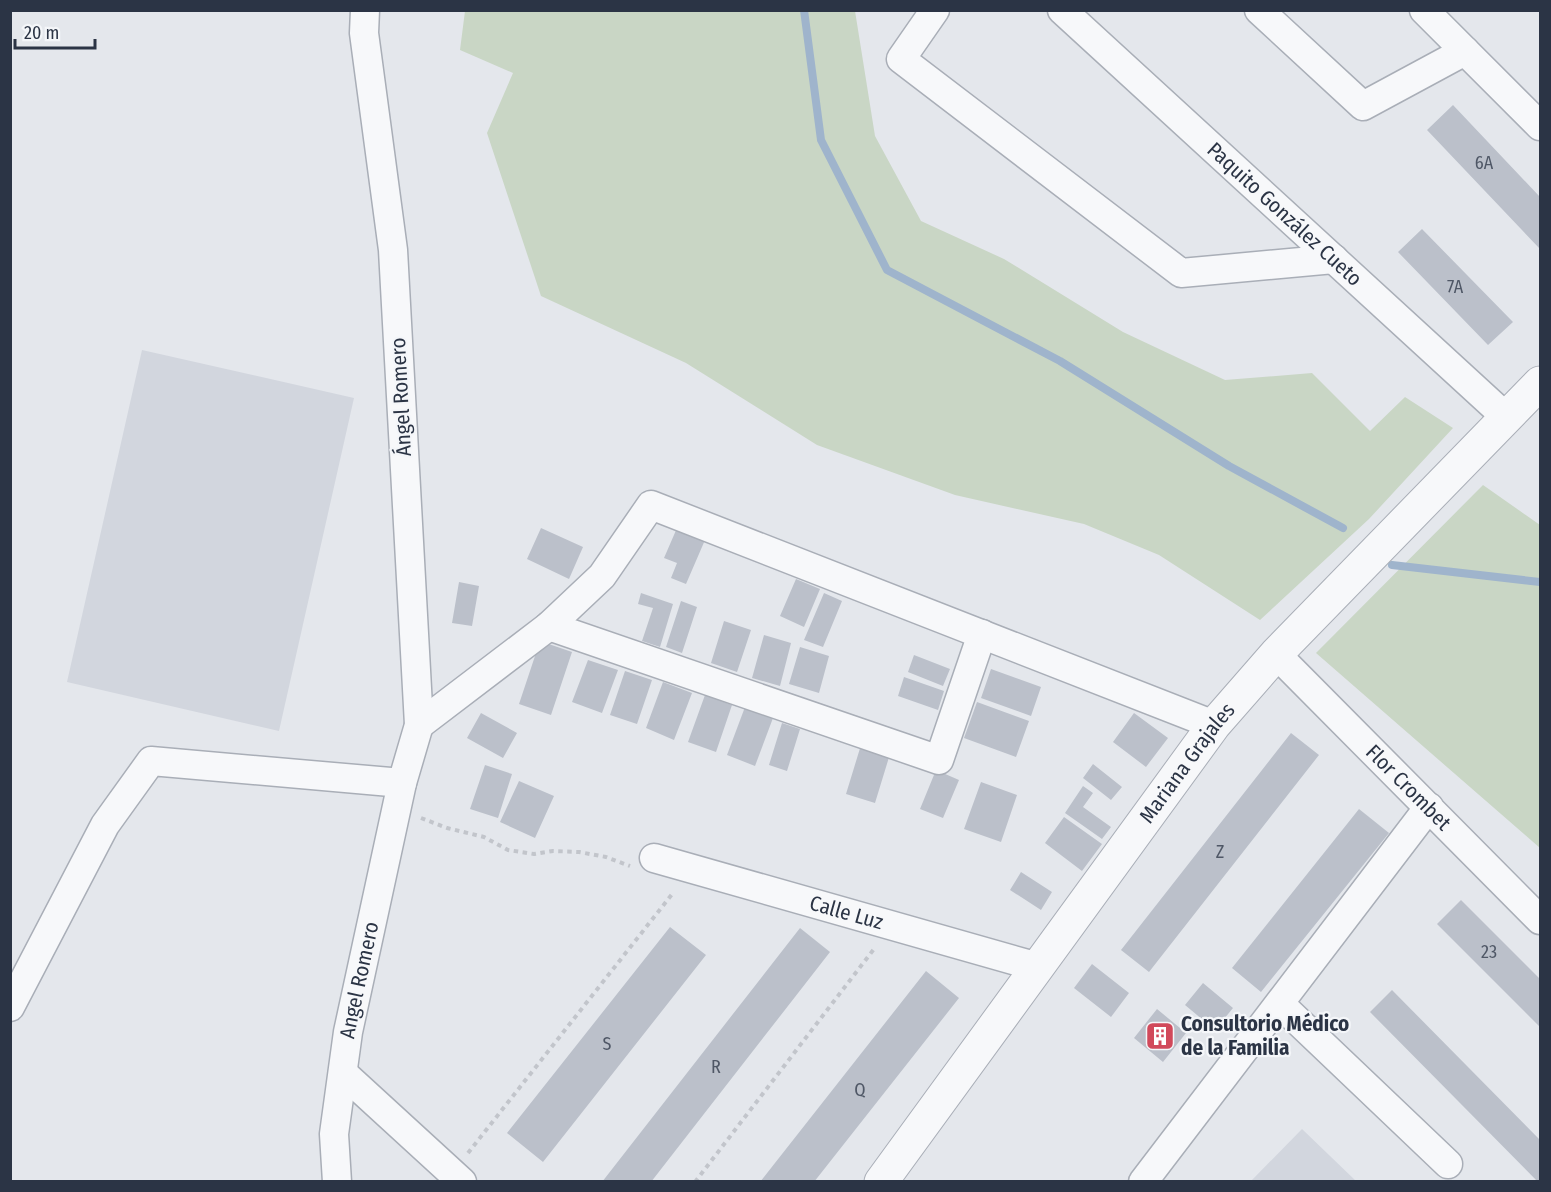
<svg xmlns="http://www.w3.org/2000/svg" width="1551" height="1192" font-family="'Fira Sans Condensed',sans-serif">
<rect width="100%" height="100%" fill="#e4e7ec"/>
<path fill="#d2d6de" d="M142 350 354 398 279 731 67 682Z
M1302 1129 1356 1181H1251Z"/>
<path fill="#c9d6c5" d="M465 11H855L875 136 921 221 1004 259 1123 332 1225 380 1312 373 1370 431 1405 397 1453 428 1369 519 1260 620 1159 555 1084 524 955 495 817 445 686 363 541 296 487 133 513 73 460 50Z
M1483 485 1540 525V848L1316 653Z"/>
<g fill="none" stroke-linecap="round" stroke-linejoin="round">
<path stroke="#9fb4cc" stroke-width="8" d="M804 10 821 140 887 270 1060 361 1229 466 1343 528
M1392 565 1540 582"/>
</g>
<path fill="#bbc0ca" d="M1453 105 1540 197V249L1427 130Z
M1422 229 1513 322 1488 345 1398 252Z
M541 528 583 547 569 579 527 559Z
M677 528 705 540 686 584 671 578 677 563 664 558Z
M796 579 820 589 804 627 780 616Z
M459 582 479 586 472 626 452 623Z
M641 593 673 604 660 647 642 641 653 608 638 604Z
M824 593 842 601 823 647 804 640Z
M681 601 697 607 682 653 666 647Z
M724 621 751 630 737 672 711 663Z
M764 635 791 643 780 686 752 678Z
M540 641 572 652 551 715 519 704Z
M800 647 829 656 819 693 789 684Z
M914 655 950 669 943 686 908 672Z
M588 660 618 670 602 713 572 702Z
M991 669 1041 687 1031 716 981 698Z
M625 671 652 680 637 724 610 715Z
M904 677 944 691 938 710 898 696Z
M663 682 692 693 674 740 646 728Z
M705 695 732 705 716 752 688 742Z
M977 702 1029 721 1016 757 964 738Z
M745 707 773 718 755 766 727 755Z
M481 713 517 733 503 758 467 738Z
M1134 713 1168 738 1146 767 1113 742Z
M782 723 800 729 787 771 769 765Z
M1291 733 1319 755 1149 972 1121 950Z
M861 745 890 754 875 803 846 794Z
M1093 764 1122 787 1111 800 1083 778Z
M485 765 512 774 498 818 470 809Z
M936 770 959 780 943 818 920 809Z
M519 781 554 796 535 838 500 822Z
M981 782 1017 795 1001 842 964 829Z
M1083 786 1093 793 1083 807 1111 827 1102 839 1065 813Z
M1359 809 1389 833 1261 992 1232 968Z
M1064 817 1102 844 1082 871 1045 843Z
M1021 872 1052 892 1041 910 1010 890Z
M1461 900 1540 979V1027L1437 924Z
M670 927 706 955 543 1162 507 1133Z
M800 928 830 952 651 1182H602Z
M1092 964 1129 993 1111 1017 1074 988Z
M926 971 959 998 814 1182H760Z
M1203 983 1233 1008 1215 1030 1185 1005Z
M1392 990 1540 1140V1182H1538L1370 1012Z
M1157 1009 1186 1033 1163 1062 1134 1038Z"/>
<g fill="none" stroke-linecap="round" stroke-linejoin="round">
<g stroke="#a9aeb7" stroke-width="31">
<g id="minor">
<path d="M935 10 901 59 1181 273 1334 259"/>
<path id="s1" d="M1062 10 1507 418"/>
<path d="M1259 10 1363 106 1465 51"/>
<path d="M1424 10 1540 126"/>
<path d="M549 626 939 760 982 634"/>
<path id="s2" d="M1276 654 1540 920"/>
<path d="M419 725 549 626 602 576 651 505 1214 725"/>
<path id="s3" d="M654 858 1038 967"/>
<path d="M1280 1004 1448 1164"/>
<path d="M10 1007 105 825 151 761 402 783"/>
<path d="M343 1073 462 1182"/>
<path id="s4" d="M337 1182 334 1134 348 1032 402 783 419 725 393 250 364 33 365 10"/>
<path d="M1143 1182 1429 807"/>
</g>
</g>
<g stroke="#a9aeb7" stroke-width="35">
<g id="tertiary">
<path id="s5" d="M881 1182 1214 725 1276 654 1540 383"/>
</g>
</g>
<path stroke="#c2c5cb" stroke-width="4" stroke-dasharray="4.5 4.5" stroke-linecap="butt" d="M421 818 447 828 484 837 508 850 534 854 553 851 579 852 606 857 630 866
M468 1153 673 893
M695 1182 874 949"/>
<use href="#minor" stroke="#f7f8fa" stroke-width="28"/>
<use href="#tertiary" stroke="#f7f8fa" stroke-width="33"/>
</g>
<defs>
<g id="building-square" transform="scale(1.5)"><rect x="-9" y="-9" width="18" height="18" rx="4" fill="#d1495b" stroke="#f4f6f9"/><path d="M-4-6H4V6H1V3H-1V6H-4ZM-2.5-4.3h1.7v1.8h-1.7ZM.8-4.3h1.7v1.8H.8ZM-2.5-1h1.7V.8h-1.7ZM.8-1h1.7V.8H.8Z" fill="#fff"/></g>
</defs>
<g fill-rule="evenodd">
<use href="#building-square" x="1160" y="1036"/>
</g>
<g text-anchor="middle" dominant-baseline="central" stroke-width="4.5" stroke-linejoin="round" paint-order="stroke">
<g font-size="18" fill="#4f5766">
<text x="1484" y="163">6A</text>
<text x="1455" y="287">7A</text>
<text x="1220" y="852">Z</text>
<text x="1489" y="952">23</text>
<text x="607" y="1044">S</text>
<text x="716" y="1067">R</text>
<text x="860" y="1090">Q</text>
</g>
<g font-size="21" fill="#2b3445" stroke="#f4f6f9">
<text stroke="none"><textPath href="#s1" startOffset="302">Paquito González Cueto</textPath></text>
<text transform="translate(401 397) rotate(-93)">Ángel Romero</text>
<text stroke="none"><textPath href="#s5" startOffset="519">Mariana Grajales</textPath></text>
<text stroke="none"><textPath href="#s2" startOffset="188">Flor Crombet</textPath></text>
<text stroke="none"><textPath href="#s3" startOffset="200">Calle Luz</textPath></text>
<text stroke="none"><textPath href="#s4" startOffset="204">Angel Romero</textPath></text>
</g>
<g font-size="21" font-weight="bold" fill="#2b3445" stroke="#f4f6f9" text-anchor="start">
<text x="1181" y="1024">Consultorio Médico<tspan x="1181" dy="24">de la Familia</tspan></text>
</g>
</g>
<rect width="1551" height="1192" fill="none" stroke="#2b3445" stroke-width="24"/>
<path d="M15 39v9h80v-9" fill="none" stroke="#2b3445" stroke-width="3"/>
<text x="24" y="39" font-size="18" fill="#2b3445" stroke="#f4f6f9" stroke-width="4.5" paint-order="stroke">20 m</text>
</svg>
